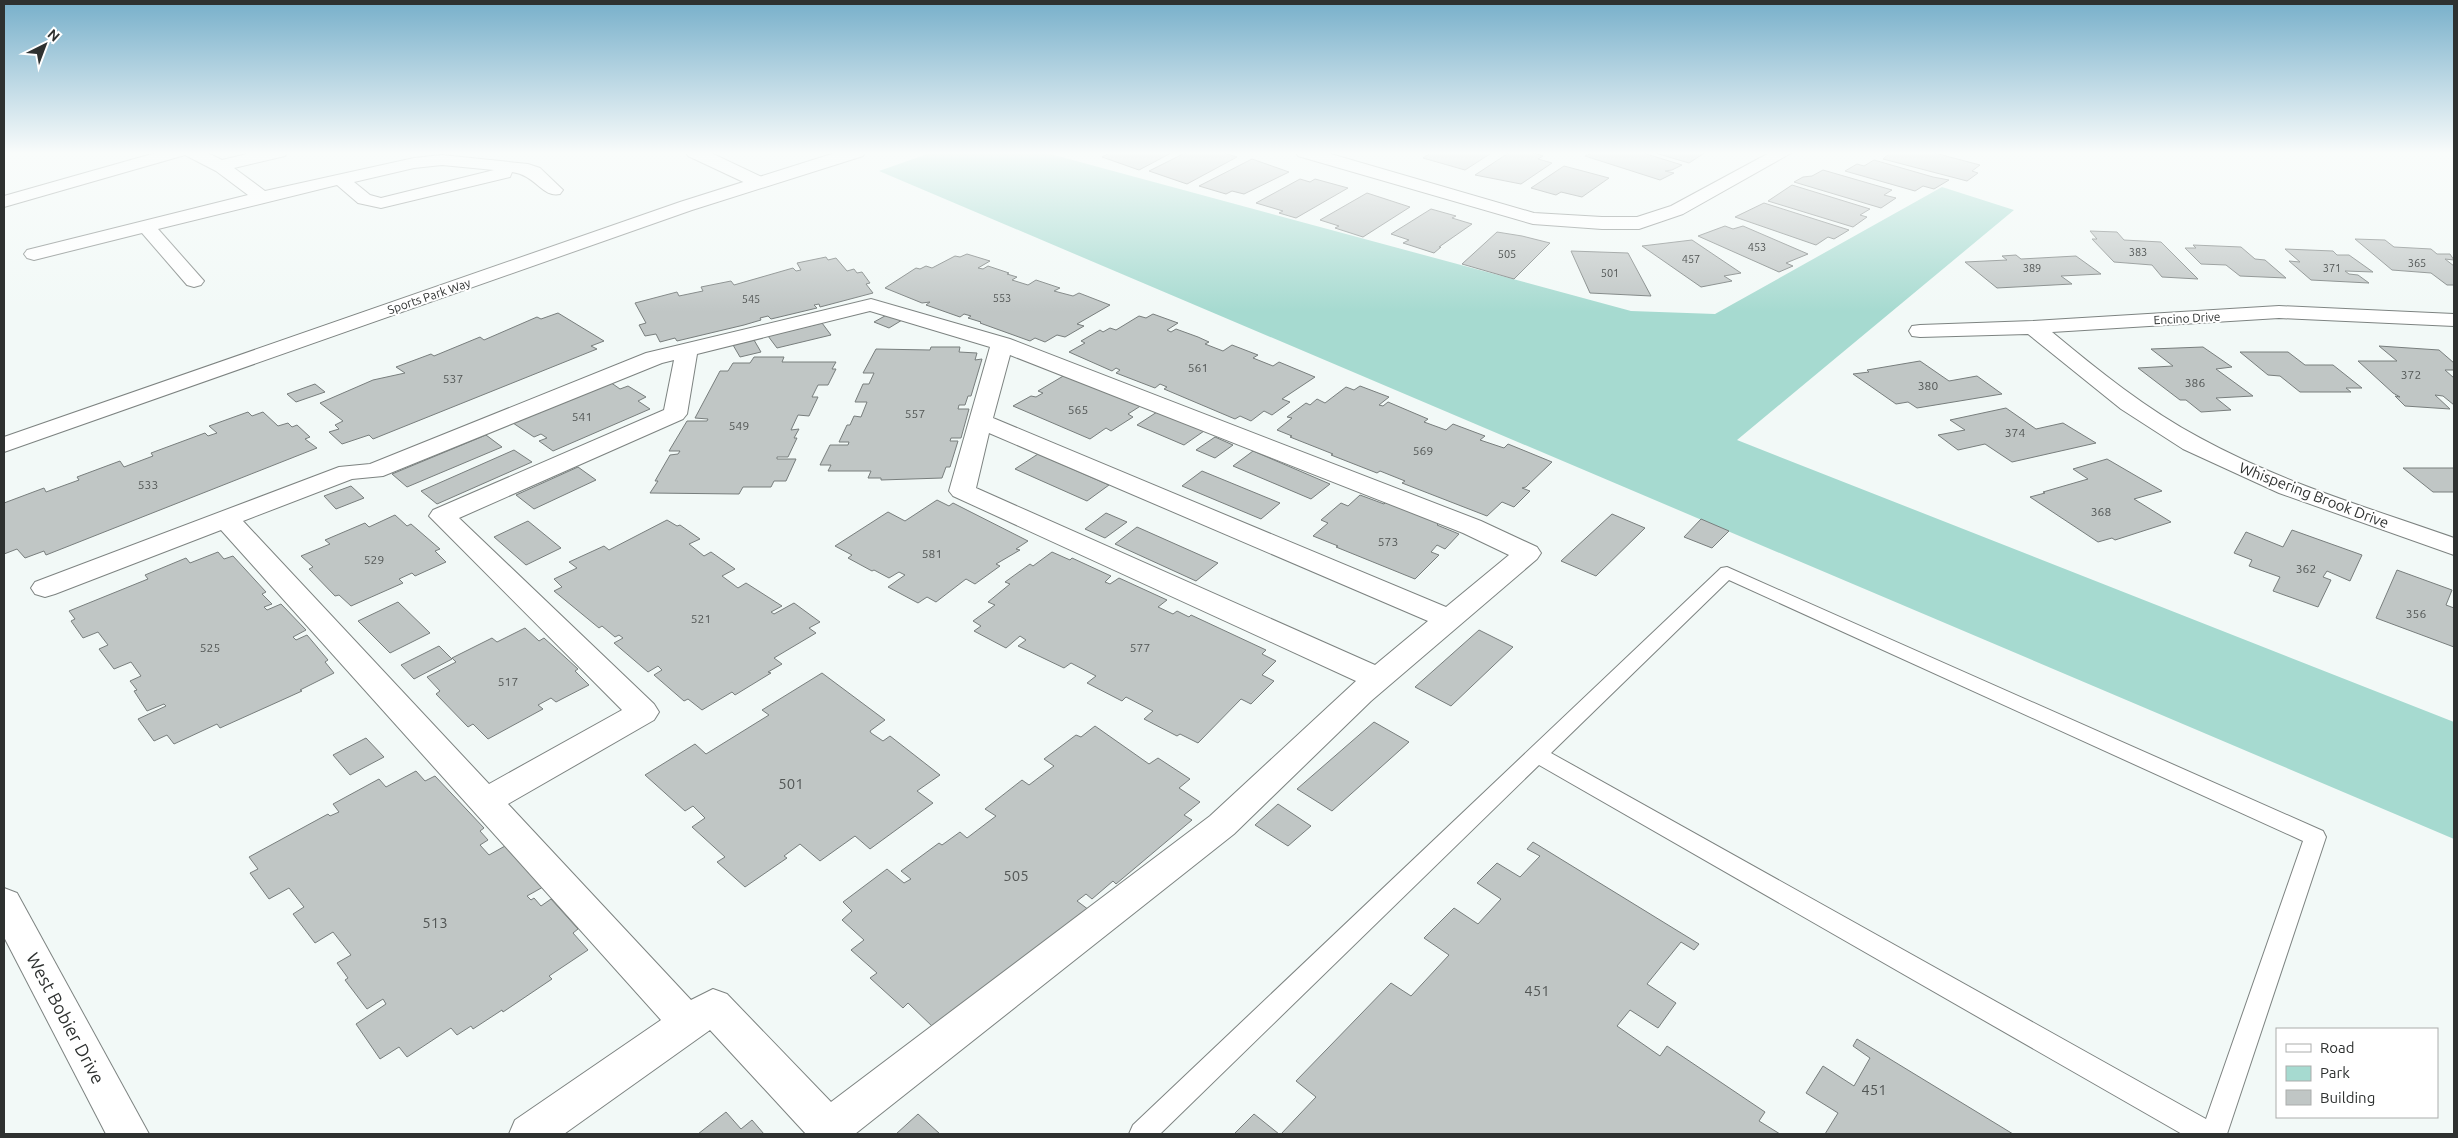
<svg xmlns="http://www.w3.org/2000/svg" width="2458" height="1138" font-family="Ubuntu,sans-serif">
<rect width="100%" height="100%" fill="#f2f9f7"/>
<path fill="#a6dad0" d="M933 152H1043L1631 311 1715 314 1942 187 2014 210 1737 440 2454 722V839L879 171Z"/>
<path fill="#c0c6c5" stroke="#787e7d" d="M1111 152H1173L1139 170 1102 157Z
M1187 152H1221L1237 157 1187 184 1149 171Z
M1432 152H1493L1465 170 1423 158Z
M1510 152H1531L1543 156 1538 159 1552 163 1521 184 1475 175Z
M1594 152H1640L1682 165 1672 170 1665 171 1674 173 1660 180 1585 156Z
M1652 152H1706L1689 163Z
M1891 152H1931L1980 165 1972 171 1978 173 1967 181 1883 159Z
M1252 159 1289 172 1244 194 1232 191 1226 194 1199 186Z
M1874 160 1933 177 1949 180 1934 189 1923 186 1915 191 1845 171 1857 164 1864 166Z
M1564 166 1609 178 1582 197 1561 192 1556 195 1531 188Z
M1823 170 1892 190 1884 195 1896 198 1881 208 1794 182 1803 177 1812 176Z
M1300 179 1310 182 1315 179 1348 188 1296 218 1279 213 1283 211 1256 203Z
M1792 185 1870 209 1860 215 1867 217 1853 227 1768 201Z
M1367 193 1410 207 1363 237 1335 228 1339 226 1320 220Z
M1764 203 1849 230 1834 239 1828 237 1816 245 1735 217Z
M1431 209 1456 216 1452 218 1472 224 1439 247H1441L1434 253 1403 243 1409 240 1391 234Z
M1725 226 1733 229 1743 226 1808 254 1786 263 1793 266 1779 272 1698 236Z
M2090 231 2117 232 2124 240 2161 242 2198 279 2162 277 2152 265 2114 262 2092 239H2097Z
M1497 232 1522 236 1550 243 1514 279 1462 264Z
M2355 239 2385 240 2394 247 2431 249 2437 254H2450L2454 260 2445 259 2454 266V285H2447L2431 273 2392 270Z
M1692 240 1741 273 1724 276 1732 281 1701 287 1642 246Z
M2193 245 2241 247 2255 259 2265 260 2286 278 2240 276 2226 265 2201 264 2185 248H2196Z
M2285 249 2333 251 2337 255H2349L2373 272 2345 271 2349 274 2358 275 2369 283 2311 280 2289 261 2300 262Z
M1571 251 1628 253 1651 296 1590 293Z
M967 254 990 261 978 268 983 269 988 266 1009 273 1007 274 1017 277 1012 280 1028 285 1036 280 1060 288 1054 291 1073 296 1079 293 1110 305 1077 324 1084 326 1065 337 1057 335 1045 342 1035 338 1030 341 980 323 981 322 968 318 971 316 964 314 960 317 926 305 930 302 922 303 885 288 916 268 920 269 926 266 932 268 955 256 960 257Z
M2016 255 2021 259 2076 256 2101 274 2061 276 2072 284 1997 288 1965 262 2007 260 2002 256Z
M826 257 828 260 836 258 847 271 854 269 857 273 862 272 870 283 866 284 873 293 820 307 819 304 814 305 817 308 771 319 768 316 760 318 761 320 744 325 677 341 675 338 660 342 656 334 645 336 639 325 646 323 635 303 677 292 679 296 703 291 701 287 731 281 734 285 793 268 796 271 801 270 797 263Z
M892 312 907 317 889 328 874 322Z
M558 313 604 341 591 346 597 349 373 439 369 435 342 444 329 432 339 429 335 425 343 421 320 403 373 380 405 373 396 367 431 354 434 356 480 337 484 340 537 317 541 319Z
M1153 314 1178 323 1167 330 1171 332 1176 329 1198 337 1209 342 1205 344 1223 351 1232 345 1258 355 1253 358 1273 366 1279 362 1315 377 1282 399 1290 402 1272 415 1264 411 1251 421 1240 416 1235 419 1164 389 1167 387 1160 384 1155 388 1116 373 1120 370 1116 368 1112 371 1069 352 1085 343 1081 341 1100 330 1103 332 1110 328 1116 330 1139 316 1146 318Z
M822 323 831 335 777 348 768 336Z
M754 340 761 352 740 357 733 345Z
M2379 346 2439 350 2454 363V370H2445L2454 378V405L2443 396 2435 395 2450 409 2405 406 2395 396 2400 397 2393 393 2358 361H2397Z
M931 347H960L959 352 977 353 975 360 982 359 971 396H968L965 405H959L958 409H969L961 438H951L950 441H958L950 467H946L942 478 881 480V478H868L871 471H828L831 465H820L830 445H848L849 442H839L847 425H850L854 416 861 417 867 402H855L863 384H869L874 373H863L876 349 930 350Z
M2203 347 2232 367 2216 369 2253 396 2216 398 2231 410 2201 412 2186 400H2180L2138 368 2173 366 2151 349Z
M2240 352H2288L2305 365H2333L2362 388H2346L2351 392H2300L2280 376 2268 375Z
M754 357H784L782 362H836L832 369H836L828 385H818L812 397H818L809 416 798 415 791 430 799 429 794 438H797L788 457H777V459H796L786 481H774L771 487H743L739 494 650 493 658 481H655L670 455 678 454 680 451H669L687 421H707L708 419 695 418 720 371H728L733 363H750Z
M1920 361 1949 381 1977 376 2002 394 1917 408 1908 402 1896 404 1853 374 1869 372 1867 370Z
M1065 375 1142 405 1128 414 1133 417 1111 431 1106 428 1090 439 1013 406 1031 396 1036 397 1043 393 1038 391Z
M610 382 620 389 628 386 646 397 638 401 650 409 553 451 539 441 547 438 541 434 534 437 513 423Z
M315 384 325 392 296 402 287 394Z
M1360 386 1389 397 1379 405 1383 406 1388 402 1428 419 1424 422 1446 430 1453 424 1485 436 1480 440 1504 448 1508 444 1552 462 1526 487 1522 488 1530 491 1514 507 1502 502 1487 516 1402 483 1405 481 1380 471 1377 473 1331 455 1333 454 1290 437 1292 436 1277 430 1292 418 1287 417 1306 403 1310 405 1317 399 1325 403 1346 387 1354 390Z
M2006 408 2036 429 2063 423 2096 443 2012 462 1985 444 1958 450 1938 435 1965 430 1950 420Z
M248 412 252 416 263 412 278 426 288 423 292 427 297 425 310 437 305 439 317 448 46 555 44 551 25 558 17 549 4 554V503L44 488 46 492 79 480 77 477 120 461 124 467 153 456 151 453 205 433 208 436 217 433 209 426Z
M1157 412 1204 431 1184 445 1137 425Z
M486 435 502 447 407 487 392 474Z
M1215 437 1233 445 1215 458 1196 450Z
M514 450 532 462 437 504 421 491Z
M1253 451 1330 484 1311 499 1233 466Z
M1038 454 1109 485 1087 501 1015 469Z
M2107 459 2162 491 2134 499 2171 522 2115 540 2112 538 2098 542 2030 497 2045 493 2043 492 2088 479 2073 469Z
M578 467 596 480 534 509 516 495Z
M2403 468H2454V492H2433Z
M1202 471 1280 503 1261 519 1182 486Z
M351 486 364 498 336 509 324 496Z
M1360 495 1384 504 1387 501 1440 522 1437 525 1459 534 1445 549 1437 545 1431 552 1439 555 1415 579 1336 547 1338 546 1313 536 1328 523 1321 520 1341 503 1348 506Z
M937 500 949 506 953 503 1028 541 1016 549 1020 550 996 564 1000 566 975 584 966 579 936 602 927 597 918 603 888 587 905 575 899 572 889 578 874 570 872 571 848 558 852 555 835 546 888 512 905 521Z
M1106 513 1127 522 1105 538 1085 529Z
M1612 514 1645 528 1596 576 1561 561Z
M395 515 407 526 411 524 440 549 435 551 446 562 415 576 412 573 399 579 403 583 351 606 339 595 335 596 309 569 313 567 301 556 330 544 325 540 365 523 369 527Z
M1701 519 1729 531 1712 548 1684 537Z
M667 520 677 526 680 525 700 539 689 544 704 556 711 552 735 569 722 576 738 588 746 583 782 606 771 612 774 614 794 603 820 622 809 628 816 633 774 658 782 664 768 672 771 673 735 695 732 692 702 710 688 699 684 701 654 675 662 670 658 666 648 672 614 643 623 638 619 635 615 637 602 626 599 628 554 591 562 587 554 579 577 568 569 562 604 546 609 550Z
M528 521 561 548 526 565 494 537Z
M1137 527 1218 563 1196 581 1115 544Z
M2292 530 2362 555 2350 581 2327 571 2323 577 2331 580 2318 607 2273 591 2280 577 2249 566 2252 560 2234 553 2246 532 2283 547Z
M218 552 224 559 233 556 266 592 262 594 272 604 264 607 267 610 281 604 306 630 293 637 296 640 307 635 328 660 325 662 334 673 300 690 302 691 220 728 217 724 174 744 167 735 154 741 138 719 166 706 164 704 147 711 134 691 137 690 130 681 141 676 131 662 114 669 99 649 108 645 98 632 83 638 71 621 75 619 69 611 148 579 145 575 186 558 190 563Z
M1052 552 1070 560 1072 558 1111 576 1105 582 1110 584 1119 578 1167 600 1158 607 1173 614 1177 611 1189 617 1191 615 1266 650 1262 654 1276 661 1262 675 1274 681 1251 704 1241 699 1198 743 1180 734 1177 736 1144 719 1153 711 1126 697 1122 701 1087 683 1096 676 1071 663 1064 668 1018 646 1026 640 1020 636 1006 648 974 631 981 626 973 621 995 605 988 602 1010 584 1005 582 1030 564 1033 566Z
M2397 570 2452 590 2446 605 2454 608V647L2376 618Z
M398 602 430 633 390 653 358 621Z
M525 628 539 641 544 638 578 669 575 671 589 685 556 702 551 698 538 705 543 709 488 739 473 724 468 727 436 694 440 691 427 677 456 662 452 658 492 638 497 642Z
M1479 630 1513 647 1451 706 1415 687Z
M439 646 452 659 414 679 401 665Z
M822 673 885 720 870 731 871 733 883 741 890 736 940 775 917 791 933 803 870 849 855 836 820 861 800 844 784 856 787 858 745 887 717 862 725 857 692 827 705 818 693 806 685 811 645 775 695 744 706 754 769 715 762 710Z
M1374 722 1409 742 1332 811 1297 789Z
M1095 726 1149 764 1158 758 1190 779 1179 788 1200 802 1184 815 1192 820 1116 884 1113 881 1092 899 1086 894 1077 901 1089 910 934 1028 908 1003 903 1008 870 978 877 973 851 950 864 940 842 920 852 911 843 902 887 869 904 883 911 879 901 871 939 843 942 845 960 832 967 838 996 816 985 809 1022 780 1029 785 1054 766 1044 759 1076 735 1081 737Z
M366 738 384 757 350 775 333 755Z
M416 771 425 781 435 776 484 828 480 831 488 840 480 845 489 855 505 846 543 887 527 896 531 900 534 898 541 906 551 899 578 929 573 933 588 950 549 976 552 979 503 1012 502 1010 473 1029 471 1026 457 1035 451 1028 407 1057 399 1047 380 1059 356 1024 386 1004 383 999 367 1009 345 980 348 978 337 963 351 955 333 932 315 943 293 914 304 907 289 888 269 899 250 873 258 869 249 857 328 814 330 816 339 812 333 804 379 779 386 787Z
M1278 804 1311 826 1288 846 1255 825Z
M1533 842 1699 944 1694 950 1681 942 1647 984 1676 1003 1658 1028 1630 1010 1617 1026 1660 1056 1667 1046 1765 1112 1759 1121 1780 1134H1281L1316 1097 1296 1081 1391 983 1411 996 1449 955 1424 938 1454 908 1478 924 1501 899 1477 883 1497 863 1520 877 1540 856 1527 849Z
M1857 1039 2013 1134H1825L1838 1113 1806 1093 1823 1066 1854 1086 1870 1058 1853 1046Z
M726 1112 741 1129 752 1120 764 1134H698Z
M918 1114 940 1134H896Z
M1254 1114 1279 1134H1234Z"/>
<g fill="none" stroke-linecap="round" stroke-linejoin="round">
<g stroke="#7d8381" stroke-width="2">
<path id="lane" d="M1727 567 2323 831 2326 837 2227 1134H2182L1539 765 1160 1134H1129L1133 1125 1721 568ZM1729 580 2303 841 2206 1119 1551 753Z"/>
</g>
<g stroke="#7d8381" stroke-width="2">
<path id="street" d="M159 152H206L222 160 255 152H287L285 156 234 168 265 191 414 158 442 155 528 164 540 168 563 190 560 194C542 198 536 175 512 172L510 177 381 208 358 203 337 185 158 229 204 281 201 285 194 287 187 285 142 233 34 260 27 258 24 254 27 250 248 195 216 171 185 155 4 207V196ZM442 165 494 170 381 198 370 195 354 182 414 168Z
M686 152H709L764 178 767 182 764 186H752L688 156Z
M1296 152H1324L1534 213 1602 217H1637L1671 206 1771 152H1793L1683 214 1639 229H1602L1533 224 1298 156Z
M871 299 1010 339 1481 521 1537 547 1541 553 1537 559 1371 701 1234 834 855 1134H806L710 1030 564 1134H509L515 1120 661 1020 221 530 55 594 45 597 35 594 31 588 35 582 339 467 370 464 646 353ZM870 311 990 347 949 491 953 496 1356 681 1210 816 831 1102 727 994 713 989 691 1000 508 804 654 720 659 712 654 704 459 518 683 419 687 414 697 354ZM1010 355 1463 533 1509 555 1446 607 993 418ZM674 360 664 410 433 510 429 516 622 710 489 784 243 521 352 479 383 476 662 363ZM989 433 1428 621 1375 665 976 488Z
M2279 306 2454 314V326L2279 318 2052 332C2099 371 2146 409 2200 438 2280 482 2369 508 2454 538V555L2279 493 2183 449 2121 409 2028 334 1920 337 1912 336 1909 331 1912 326 1920 325 2033 321Z"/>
</g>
<g stroke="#7d8381" stroke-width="2">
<path id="secondary" d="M838 152H865L863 156 692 210 4 452V437L680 202Z"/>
</g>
<g stroke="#7d8381" stroke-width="2">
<path id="primary" d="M4 888 17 893 149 1134H106L4 937Z"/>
</g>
<use href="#lane" fill="#fff" fill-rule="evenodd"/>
<use href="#street" fill="#fff" fill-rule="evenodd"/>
<use href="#secondary" fill="#fff" fill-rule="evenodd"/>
<use href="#primary" fill="#fff" fill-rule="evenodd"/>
</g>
<linearGradient id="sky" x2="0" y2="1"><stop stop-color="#77afca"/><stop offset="0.49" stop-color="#f9fcfb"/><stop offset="1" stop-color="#f9fcfb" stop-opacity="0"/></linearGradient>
<rect width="2458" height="312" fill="url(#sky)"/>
<g text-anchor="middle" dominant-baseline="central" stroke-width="4" stroke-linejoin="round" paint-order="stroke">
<g font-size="11" fill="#525655">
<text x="1757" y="247">453</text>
<text x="2138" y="252">383</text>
<text x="1507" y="254">505</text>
<text x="1691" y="259">457</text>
<text x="2417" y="263">365</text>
<text x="2032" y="268">389</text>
<text x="2332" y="268">371</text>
<text x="1610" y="273">501</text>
<text x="1002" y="298">553</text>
<text x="751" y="299">545</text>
</g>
<g font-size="12" fill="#2e3130" stroke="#fff">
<text transform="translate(429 296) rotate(-19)">Sports Park Way</text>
<text transform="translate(2187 318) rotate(-3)">Encino Drive</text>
</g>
<g font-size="12" fill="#525655">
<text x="1198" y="367">561</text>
<text x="2411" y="374">372</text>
<text x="453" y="378">537</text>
<text x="2195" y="382">386</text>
<text x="1928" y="385">380</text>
<text x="1078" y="409">565</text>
<text x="915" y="413">557</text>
<text x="582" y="416">541</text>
<text x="739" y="425">549</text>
<text x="2015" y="432">374</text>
<text x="1423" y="450">569</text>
<text x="148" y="484">533</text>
<text x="2101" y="511">368</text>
<text x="1388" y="541">573</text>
<text x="932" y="553">581</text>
<text x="374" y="559">529</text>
<text x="2306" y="568">362</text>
<text x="2416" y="613">356</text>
<text x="701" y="618">521</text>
<text x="210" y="647">525</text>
<text x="1140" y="647">577</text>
<text x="508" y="681">517</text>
</g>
<g font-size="15" fill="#2e3130" stroke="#fff">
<text transform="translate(2314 495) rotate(21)">Whispering Brook Drive</text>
</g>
<g font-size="15" fill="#525655">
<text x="791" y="783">501</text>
<text x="1016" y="875">505</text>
<text x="435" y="922">513</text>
<text x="1537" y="990">451</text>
<text x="1874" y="1089">451</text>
</g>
<g font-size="18" fill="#2e3130" stroke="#fff">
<text transform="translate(66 1018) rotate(62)">West Bobier Drive</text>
</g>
</g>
<rect width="2458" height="1138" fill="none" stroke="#2e3130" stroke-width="10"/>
<rect x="2276" y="1028" width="162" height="90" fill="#ffffff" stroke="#abadac"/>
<rect x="2286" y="1044" width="25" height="8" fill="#ffffff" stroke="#abadac"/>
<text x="2320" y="1053" font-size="15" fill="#2e3130">Road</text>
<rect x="2286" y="1066" width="25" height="15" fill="#a6dad0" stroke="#abadac"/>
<text x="2320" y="1078" font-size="15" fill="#2e3130">Park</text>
<rect x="2286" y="1090" width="25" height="15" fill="#c0c6c5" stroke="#abadac"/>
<text x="2320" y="1103" font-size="15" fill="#2e3130">Building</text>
<g transform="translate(45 45) rotate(42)" stroke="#ffffff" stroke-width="4" paint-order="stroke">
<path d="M0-4L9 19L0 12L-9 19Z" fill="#2e3130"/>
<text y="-8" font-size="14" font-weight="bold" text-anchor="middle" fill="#2e3130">N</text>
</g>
</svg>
